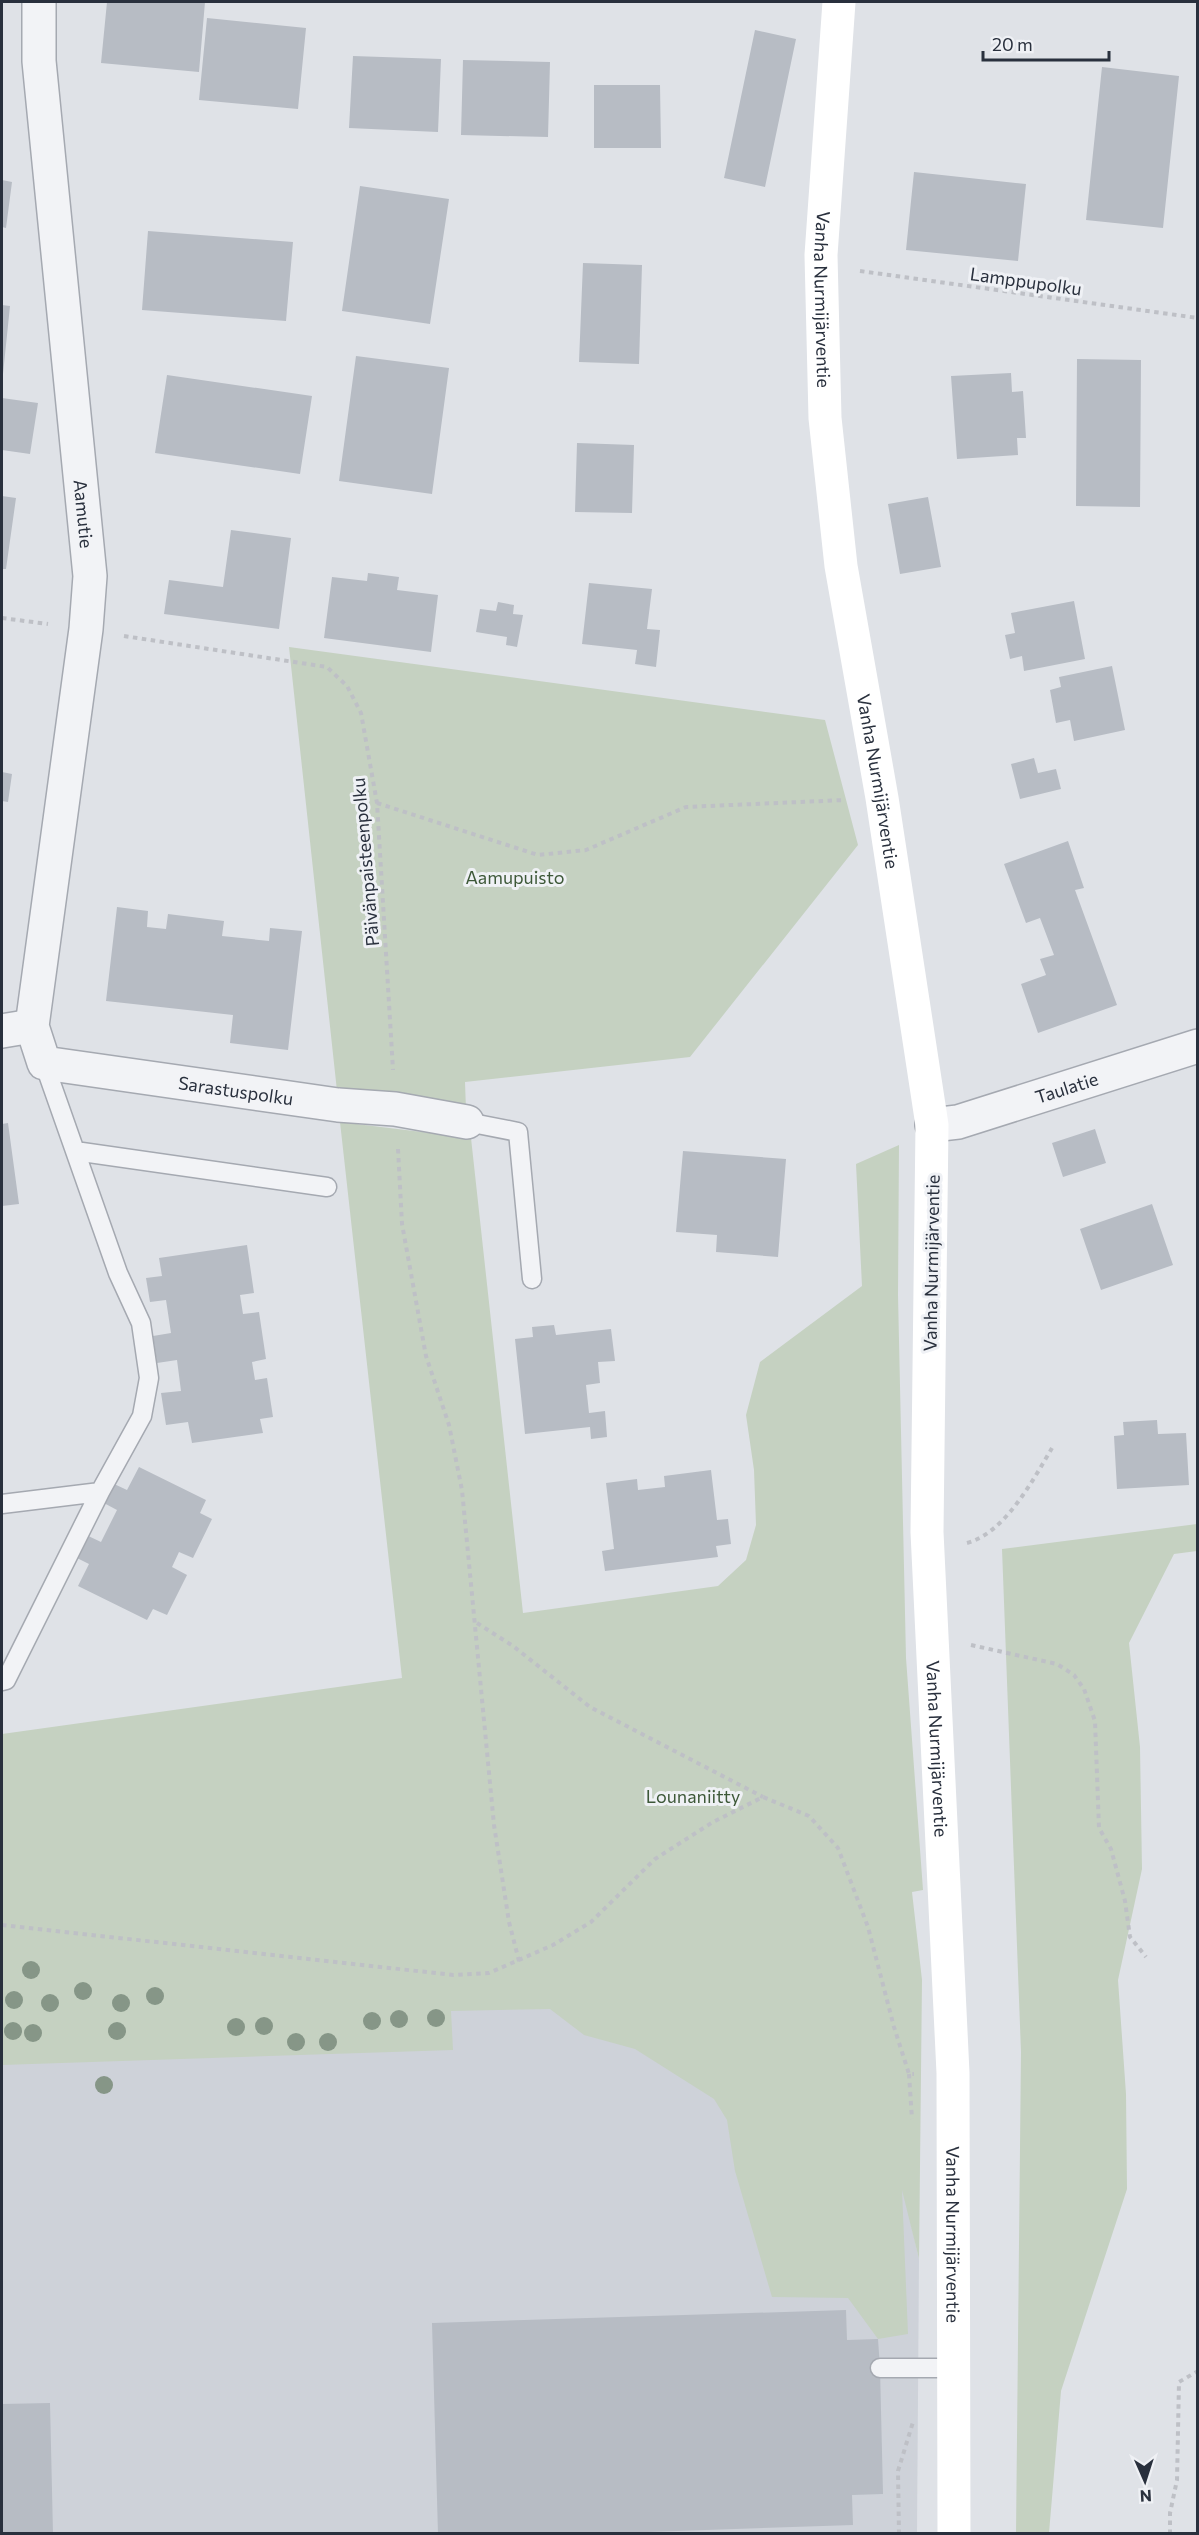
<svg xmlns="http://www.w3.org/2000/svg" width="1199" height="2535" font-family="Commissioner,sans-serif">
<rect width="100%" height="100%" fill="#dfe2e7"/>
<path fill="#ced2d9" d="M859 1996 919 2259 917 2533H2V2024Z"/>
<path fill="#c5d1c1" d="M289 647 825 720 858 845 690 1057 465 1082 466 1110 337 1091Z
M340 1122 471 1138 523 1613 718 1586 746 1560 756 1525 754 1470 746 1415 760 1362 862 1286 856 1164 899 1145 898 1295 906 1658 923 1890 912 1892 922 1980 919 2259 902 2190 908 2334 878 2339 848 2298 772 2297 735 2171 727 2120 714 2099 635 2049 584 2035 550 2009 451 2011 453 2050 2 2065V1734L402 1678Z
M1197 1524V1551L1174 1554 1129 1643 1140 1747 1142 1869 1118 1980 1126 2094 1127 2189 1061 2391 1049 2533H1016L1021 2052 1002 1549Z"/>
<path fill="#b7bcc4" d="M107 2H205L199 72 101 63Z
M207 18 306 28 298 109 199 100Z
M755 30 796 39 765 187 724 178Z
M353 56 441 59 438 132 349 128Z
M463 60 550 62 548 137 461 135Z
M1102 67 1179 76 1163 228 1086 220Z
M594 85H660L661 148H594Z
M914 172 1026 184 1018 261 906 250Z
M2 180 12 182 6 228 2 227Z
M360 186 449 199 430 324 342 311Z
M148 231 293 242 286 321 142 310Z
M583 263 642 265 639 364 579 362Z
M2 305 10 306 3 374H2Z
M356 356 449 368 432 494 339 481Z
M1077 359 1141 360 1140 507 1076 506Z
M1011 373 1012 392 1023 391 1026 438H1017L1018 455 957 459 951 376Z
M167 375 312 396 300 474 155 453Z
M2 398 38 403 30 454 2 450Z
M577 443 634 445 632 513 575 512Z
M2 496 16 498 6 569H2Z
M928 497 941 567 900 574 888 504Z
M231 530 291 538 279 629 164 614 169 580 223 587Z
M368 573 399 577 397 590 438 595 431 652 324 638 332 577 367 581Z
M589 583 652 589 647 629 660 630 656 667 635 664 637 650 582 644Z
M1074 601 1085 659 1024 671 1022 656 1010 659 1005 635 1015 633 1011 613Z
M498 602 514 605 513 614 523 615 517 647 506 645 507 637 476 632 480 609 496 611Z
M1112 666 1125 730 1074 741 1070 720 1056 723 1050 690 1061 687 1059 677Z
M1034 758 1038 773 1056 769 1061 789 1020 799 1011 764Z
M2 772 12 774 8 802 2 801Z
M1068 841 1084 888 1075 890 1117 1005 1038 1033 1021 984 1046 975 1040 959 1054 955 1040 918 1026 923 1004 864Z
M117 907 148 911 147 927 166 929 168 914 224 921 222 936 269 941 270 928 302 931 288 1050 230 1043 233 1015 106 1001Z
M8 1123 19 1204 2 1206V1124Z
M1095 1129 1106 1163 1063 1177 1052 1143Z
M683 1151 786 1159 778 1257 716 1252 717 1235 676 1232Z
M1152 1204 1173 1265 1101 1290 1080 1229Z
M247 1245 254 1293 240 1295 243 1314 259 1312 266 1359 252 1362 255 1380 267 1378 273 1417 260 1419 263 1433 192 1443 188 1422 166 1425 161 1393 181 1391 177 1360 157 1363 153 1336 171 1333 166 1300 150 1302 146 1278 162 1276 159 1258Z
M554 1325 556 1335 611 1329 615 1361 598 1362 600 1383 586 1385 589 1413 605 1411 607 1437 591 1439 590 1427 525 1434 515 1339 533 1337 532 1327Z
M1157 1420 1158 1434 1186 1433 1189 1485 1117 1489 1114 1436 1124 1435 1123 1422Z
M139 1467 206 1500 200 1513 212 1519 193 1558 179 1552 172 1567 187 1575 167 1615 153 1609 147 1620 78 1586 89 1564 71 1555 82 1533 101 1542 117 1510 102 1502 112 1483 127 1490Z
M711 1470 717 1520 728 1519 731 1544 716 1546 718 1557 605 1571 602 1551 614 1549 606 1483 637 1479 638 1490 665 1487 664 1476Z
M846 2310 847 2340 878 2339 880 2368 883 2494 852 2495 853 2525 590 2534H438L432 2323Z
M50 2403 53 2534H2V2404Z"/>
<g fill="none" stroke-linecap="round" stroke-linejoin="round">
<g stroke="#a5a9b1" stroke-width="21">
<path id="lane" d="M467 1122 518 1132 532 1279
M75 1151 327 1187
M2 1504 100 1492 142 1416 149 1378 141 1323 118 1273 44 1063
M2 1681 6 1680 100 1492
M880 2368H953"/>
</g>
<g stroke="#a5a9b1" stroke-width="36">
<g id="street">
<path id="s1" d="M39 2V61L90 576 86 629 32 1026 44 1063 338 1105 395 1109 467 1122"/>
<path d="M2 1031 32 1026"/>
<path id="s2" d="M932 1125 958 1122 1198 1046"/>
</g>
</g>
<path stroke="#bec0c6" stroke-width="4" stroke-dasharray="4.5 4.5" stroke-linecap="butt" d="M860 271 1198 318
M2 618 48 624
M124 636 327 667 347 686 361 713 377 803 393 1070
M377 803 538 855 586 850 686 807 845 800
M398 1149 402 1224 426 1356 449 1425 462 1490 494 1825 509 1922 519 1961
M967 1543C1005 1533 1033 1480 1052 1448
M477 1623 513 1646 590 1707 763 1797
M971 1645 1057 1664 1074 1675 1084 1689 1095 1721 1099 1828 1111 1849 1125 1901 1130 1937 1146 1957
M2 1925 453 1975 489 1973 553 1945 591 1922 655 1859 713 1822 763 1797 809 1816 838 1848 868 1927 894 2027 909 2074H914
M909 2074 912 2119
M899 2534 898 2471 913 2422
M1170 2534V2513L1177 2480 1179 2382 1198 2371"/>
<use href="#lane" stroke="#f2f3f6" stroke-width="18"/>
<use href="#street" stroke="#f2f3f6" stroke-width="33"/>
<path stroke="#fff" stroke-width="33" id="s3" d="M839 2 821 255 825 418 841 566 882 798 932 1125 927 1532 953 2073 954 2534"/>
</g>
<g fill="#869687">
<circle cx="31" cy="1970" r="9"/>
<circle cx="83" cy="1991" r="9"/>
<circle cx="155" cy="1996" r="9"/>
<circle cx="14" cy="2000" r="9"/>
<circle cx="50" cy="2003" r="9"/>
<circle cx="121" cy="2003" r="9"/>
<circle cx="436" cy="2018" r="9"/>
<circle cx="399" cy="2019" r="9"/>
<circle cx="372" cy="2021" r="9"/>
<circle cx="264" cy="2026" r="9"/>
<circle cx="236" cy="2027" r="9"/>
<circle cx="13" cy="2031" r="9"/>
<circle cx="117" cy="2031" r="9"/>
<circle cx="33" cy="2033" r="9"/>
<circle cx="296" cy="2042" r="9"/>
<circle cx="328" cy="2042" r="9"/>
<circle cx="104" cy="2085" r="9"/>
</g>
<g text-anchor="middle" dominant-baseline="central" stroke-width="6" stroke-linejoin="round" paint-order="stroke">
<g font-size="18" fill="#29303d" stroke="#eff1f5">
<text transform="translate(1026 281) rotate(8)">Lamppupolku</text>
<text stroke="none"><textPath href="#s3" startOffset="298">Vanha Nurmijärventie</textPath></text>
<text stroke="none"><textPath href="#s1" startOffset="514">Aamutie</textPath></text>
<text stroke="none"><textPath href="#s3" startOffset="784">Vanha Nurmijärventie</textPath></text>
<text transform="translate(365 862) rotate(-95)">Päivänpaisteenpolku</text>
<text stroke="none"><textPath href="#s2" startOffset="140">Taulatie</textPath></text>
<text stroke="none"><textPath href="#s1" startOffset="1263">Sarastuspolku</textPath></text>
<text transform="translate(931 1263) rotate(-89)">Vanha Nurmijärventie</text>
<text stroke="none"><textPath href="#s3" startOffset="1756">Vanha Nurmijärventie</textPath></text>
<text stroke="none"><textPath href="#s3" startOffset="2242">Vanha Nurmijärventie</textPath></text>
</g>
<g font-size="18" fill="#3d5838" stroke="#eff1f5">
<text x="515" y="877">Aamupuisto</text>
<text x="693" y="1796">Lounaniitty</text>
</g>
</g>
<rect width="1199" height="2535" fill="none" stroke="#29303d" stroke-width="6"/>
<g transform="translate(1145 2481) rotate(177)" stroke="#eff1f5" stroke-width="4.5" paint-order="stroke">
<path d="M0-4.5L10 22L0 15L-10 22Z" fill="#29303d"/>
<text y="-9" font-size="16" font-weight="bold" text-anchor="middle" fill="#29303d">N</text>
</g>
<path d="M983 51v9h126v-9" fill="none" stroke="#29303d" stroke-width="3"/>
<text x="992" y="51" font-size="18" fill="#29303d" stroke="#eff1f5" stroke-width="4.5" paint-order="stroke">20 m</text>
</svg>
